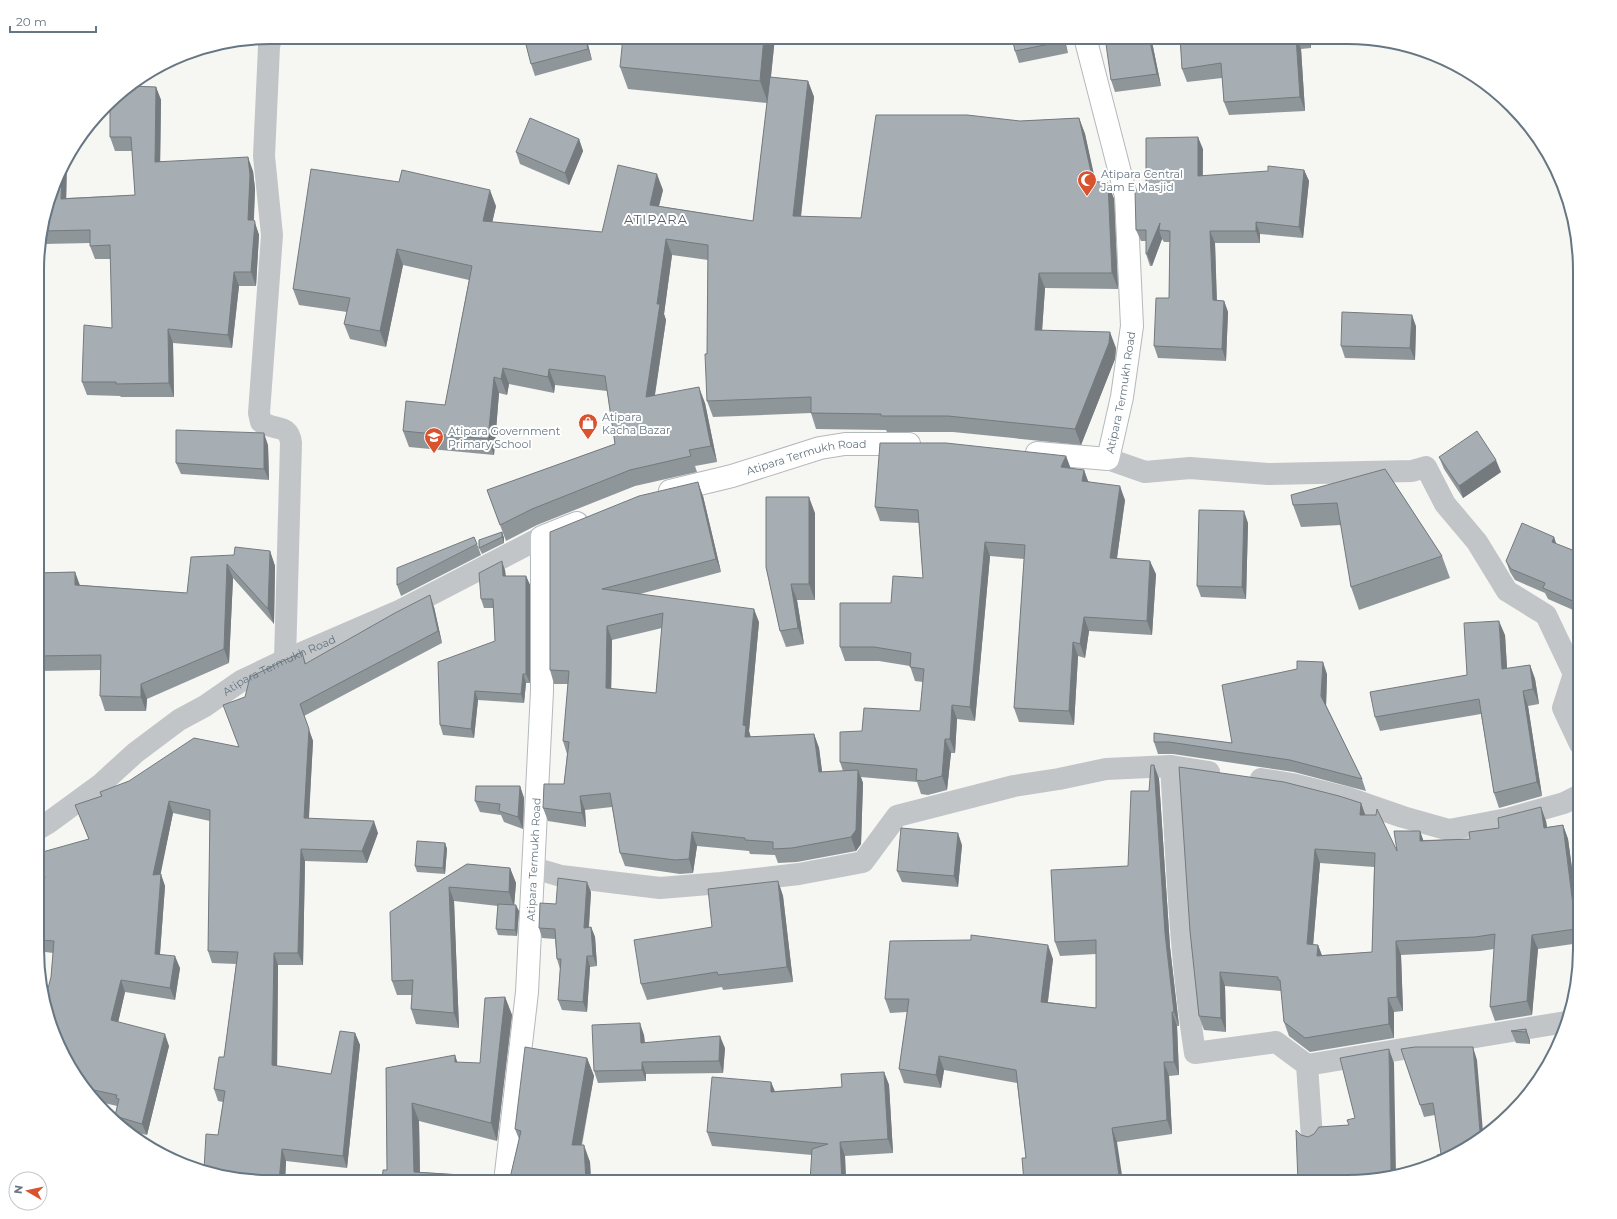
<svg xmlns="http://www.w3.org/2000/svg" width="1617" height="1219" font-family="Montserrat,sans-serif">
<rect width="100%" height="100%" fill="#f6f6f3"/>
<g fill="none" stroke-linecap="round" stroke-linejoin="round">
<g stroke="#b4b9bc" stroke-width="24">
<g id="secondary">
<path id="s2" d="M1037 453 1108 459 1122 397 1132 326 1126 196 1085 37"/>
<path id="s3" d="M670 491 732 476 820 448 845 444H909"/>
<path id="s4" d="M505 1182 527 992 542 691V537L577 523"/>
</g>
</g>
<g stroke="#c1c5c8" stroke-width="22">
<path d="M271 37 269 47 264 156 272 235 259 413 261 422C274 431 289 423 291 443L285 660"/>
<path d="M1108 459 1145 472 1190 468 1268 474 1412 471 1426 467 1445 504 1477 542 1507 591 1546 615 1574 674 1563 708 1580 744"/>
<path d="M1209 772 1171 766C1177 862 1180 958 1195 1053L1276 1042 1307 1065 1312 1138"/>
<path d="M1261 779 1292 784 1348 798 1403 817 1449 830 1507 819 1564 803 1580 795"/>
<path id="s1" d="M38 829 48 823 100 785 135 753 179 720 205 706 241 681 285 660 401 610 542 537"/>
<path d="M534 868 561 876 660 888 721 883 799 874 863 862 897 816 1014 786 1059 779 1106 769 1171 766"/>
<path d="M1307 1065 1566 1022"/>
</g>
<use href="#secondary" stroke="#fff" stroke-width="22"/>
</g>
<path fill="#8f969a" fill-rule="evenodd" d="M524 37H586L592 60 535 76 531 64Z
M775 37 771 77 808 81 814 97 801 217 861 218 1020 121 1079 118 1085 134 1095 182 1108 183 1114 199 1118 289 1045 288 1042 330 1116 348 1115 359 1081 445 953 432H887L886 430 816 429 811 413 713 417 707 401 708 260 672 255 664 314 666 320 655 395 705 403 717 462 695 466 697 472 635 486 537 525 506 541 487 490 615 444 607 391 555 385 554 393 509 384 507 395 499 393 494 455 409 447 403 431 445 405 469 280 403 265 386 347 350 339 344 324 347 312 299 305 293 289 496 206 492 222 602 232 663 190 659 206 753 221 767 103 628 89 620 67Z
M1012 37H1064L1068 53 1019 63 1015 51Z
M1111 37H1151L1161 86 1115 92 1111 80 1113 43Z
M1180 37H1311V48L1301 49 1305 111 1229 115 1224 102 1222 78 1187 82 1182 69Z
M156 87 161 100 160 161 253 171 255 189 254 220 259 235 256 286H239L232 348 173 343 174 397H121L120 396 87 395 82 382 112 328 111 259H95L90 246V243L44 244 45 274H39V240L67 157 66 198 135 195 132 151H115L110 137Z
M579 139 583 151 569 185 520 164 516 152Z
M1203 149V176L1304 170 1309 181 1303 238 1260 234V243H1215L1217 300 1224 301 1228 312 1226 361 1158 358 1154 346 1169 298 1170 242H1164L1162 239 1152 266H1150L1146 254V241H1141L1136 230 1146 191Z
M1416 326 1415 360 1345 358 1341 346Z
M268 445 269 480 181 474 176 463Z
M1066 456 1071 469 1084 470 1088 481 1125 500 1117 558 1156 574 1152 635 1089 631 1085 658 1078 656 1074 725 1019 722 1014 708 1024 559 990 556 975 721 957 719 955 753H951L947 790 928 795 921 794 917 782 861 777 863 783 861 844 856 851 797 862 778 863 775 855 750 854 749 851 697 846 693 873 680 874 625 866 620 853 612 807 585 810 586 827 548 821 543 808 564 784 567 754 563 741 568 684H554L550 670V532L703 496 721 572 640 594 759 622 749 731 751 737 814 734 819 748 822 772 843 771 840 762 862 731 920 711 923 682 915 681 910 666 879 661H845L840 647 891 603 923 578 919 523 880 521 875 507ZM662 628 656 693 611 689 612 640Z
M1439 457 1501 472 1463 498 1444 469Z
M1385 469 1442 556 1450 578 1359 610 1351 587 1341 525 1301 527 1293 505Z
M815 513V600H797L804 644 786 647 780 631 766 567Z
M1248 523 1246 599 1201 597 1197 586Z
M502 532 504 538V543L482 554 479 548Z
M1554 537 1556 544 1580 613 1548 599 1545 593 1515 580 1510 572 1506 561Z
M477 544 481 555 401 596 397 585Z
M270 551 275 566 274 624 233 578 229 663 147 699 146 711H105L100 696 101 670 38 671V573L75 572 80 585 187 593 234 555Z
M505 570 506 576H526L530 585V683H526L524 703 478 700 474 738 443 735 440 725 495 641 494 608H484L481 599Z
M434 607 442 643 304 716 313 741 309 819 378 833 367 863 305 861 303 965H278L277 1066 331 1074 355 1033 360 1045 347 1168 286 1161 285 1182H255L218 1135 223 1102 218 1101 214 1089 224 1057 236 964 212 963 208 951 210 821 173 813 160 874 165 886 160 954 180 968 175 1000 125 992 118 1022 169 1046 147 1135 126 1130 118 1125 115 1116 117 1106 100 1102 61 1052 51 977 53 953 38 951V877L45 878 89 840 75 805 101 796 100 792 239 747 245 697 302 652 306 664Z
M1505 635 1507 669 1530 665 1535 679 1539 704 1528 706 1542 796 1499 808 1494 793 1481 714 1380 731 1375 717 1467 675Z
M1327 674 1326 705 1362 779 1366 791 1294 772 1173 754H1158L1154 742V733L1232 743Z
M1154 765 1159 779 1170 947 1179 1026H1177L1179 1075 1169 1076 1172 1134 1117 1142 1026 1158 1017 1083 944 1070 941 1088 904 1083 899 1069 907 1012 890 1013 885 999 1053 959 1048 1002 1096 1008V954L1060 956 1055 942 1128 866 1149 791Z
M520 786 524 798 523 829 504 822 501 815 480 812 475 801Z
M1361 803 1365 815 1397 851 1420 831 1423 840 1470 839 1499 828 1546 821 1547 827 1563 825 1568 839 1580 927V943L1538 949 1532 1015 1495 1021 1490 1007 1494 949 1480 951 1401 955 1403 1011 1394 1012V1038L1310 1052 1289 1036 1284 1022 1281 991 1225 986 1226 1032 1204 1030 1199 1016 1190 931ZM1320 863 1374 867 1372 952 1322 955 1318 945H1313Z
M445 843 447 849 445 874 417 872 415 866Z
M962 845 958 887 902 882 897 871Z
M467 864 510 868 516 883 514 905 519 911 517 936 498 935 496 929 498 906 454 901 459 1028 416 1024 411 1009 412 995H397L392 981 390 912Z
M778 881 783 896 793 982 723 990 722 987 647 1000 641 984 712 927Z
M591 892 589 927H591L595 937 597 966 590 967 587 1012 562 1010 558 1000 560 969 557 959 555 939 542 938 539 928 556 904Z
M505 997 512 1015 497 1141 419 1121 420 1172 510 1178 519 1139 515 1129 587 1058 594 1076 582 1145 590 1162 591 1182H382L387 1170 386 1068 457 1063H480Z
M1526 1029 1530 1041V1044L1516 1043 1511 1031Z
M644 1035 645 1042 725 1048 723 1073 646 1074V1081L598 1083 594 1071Z
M1401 1049 1477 1060 1441 1154 1435 1115 1424 1117Z
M884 1072 889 1085 893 1153 845 1156 846 1182H810L812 1155 712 1146 707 1132 771 1082 775 1091 842 1087Z"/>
<path fill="#747a7d" d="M585 37H586L592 60 588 49Z
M764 37H775L768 103 760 81Z
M1063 37H1064L1068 53 1064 41Z
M1149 37H1151L1161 86 1157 74Z
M1296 37H1297L1301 49 1305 111 1300 97Z
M1307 37H1311V48Z
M808 81 814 97 799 232 793 216Z
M156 87 161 100 160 175 155 162Z
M1079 118 1085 134 1097 188 1091 181Z
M1198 137 1203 149 1202 188 1198 176Z
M579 139 583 151 569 185 565 173Z
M67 157 66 212 61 199 62 173Z
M248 157 253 171 255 189 253 233 248 220Z
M1304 170 1309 181 1303 238 1299 227Z
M657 174 663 190 655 221 650 205Z
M1108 183 1114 199 1118 289 1112 273Z
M490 190 496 206 489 237 483 221Z
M254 220 259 235 256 286 251 272Z
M1256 222 1260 234V243L1256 231Z
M1160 223 1159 230 1162 239 1152 266 1147 254Z
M1210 231 1215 243 1217 312 1213 300Z
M41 234 44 244 45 274 40 260V238Z
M666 239 672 255 664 314 666 320 652 413 646 397 657 304Z
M397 249 403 265 386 347 380 331Z
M234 272 239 286 232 348 228 335Z
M1039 273 1045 288 1041 346 1035 330Z
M1224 301 1228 312 1226 361 1222 349Z
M1412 315 1416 326 1415 360 1410 348Z
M168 329 173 343 174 397 169 383Z
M1110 332 1116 348 1115 359 1081 445 1075 429Z
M503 368 509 384 507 395 501 379Z
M549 369 555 385 554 393 548 377Z
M494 377 499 393 494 455 488 439Z
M699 387 705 403 717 462 711 446Z
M264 433 268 445 269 480 264 469Z
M1066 456 1071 470 1061 467Z
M1496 460 1501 472 1463 498 1459 486Z
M1084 470 1089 484 1082 481Z
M698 482 703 496 721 572 716 559Z
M1120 486 1125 500 1115 572 1110 558Z
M809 497 815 513V600L809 584Z
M1244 511 1248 523 1246 599 1242 587Z
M502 532 504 538V543L502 537Z
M1554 537 1558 549 1552 542Z
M985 542 990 556 975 721 970 707Z
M270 551 275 566 274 624 268 609Z
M502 561 505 570 506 586 503 576Z
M1150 561 1156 574 1152 635 1147 621Z
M227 564 233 578 229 663 224 649Z
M75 572 80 587 75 585Z
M526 576 530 585V683L526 674Z
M791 584 797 600 804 644 798 628Z
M1580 591V613L1575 602Z
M430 595 434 607 442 643 438 631Z
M754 609 759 622 749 731 751 739 745 737 743 725Z
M1084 617 1089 631 1085 658 1080 644Z
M1499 621 1505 635 1508 684 1502 669Z
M607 626 612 640 611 702 606 688Z
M1073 642 1078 656 1074 725 1069 711Z
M1323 662 1327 674 1326 708 1321 696Z
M1530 665 1535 679 1539 704 1533 689Z
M523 674 526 683 524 703 521 694Z
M141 684 147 699 146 711 141 697Z
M475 691 478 700 474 738 471 729Z
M1523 691 1528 706 1542 796 1537 782Z
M300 704 313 741 308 830 304 818Z
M952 705 957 719 955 753 950 739Z
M814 734 819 748 824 786 819 772Z
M945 739 951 753 947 790 942 776Z
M1154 765 1159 779 1170 947 1179 1026 1174 1012 1165 933Z
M858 770 863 783 861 844 856 851 851 837Z
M520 786 524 798 523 829 518 817Z
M580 796 585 810 586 827 582 813Z
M169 801 173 813 158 887 153 875Z
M1361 803 1366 817 1360 815Z
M1541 807 1546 821 1549 842 1544 828Z
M374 821 378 833 367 863 362 851Z
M1563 825 1568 839 1580 927V938L1576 929Z
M1420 831 1425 845 1420 841Z
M692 832 697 846 693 873 689 859Z
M958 833 962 845 958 887 954 876Z
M445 843 447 849 445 874 443 868Z
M301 849 305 861 303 965 298 953Z
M1315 849 1320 863 1312 958 1307 944Z
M510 868 516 883 514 907 509 892Z
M161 874 165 886 159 966 155 954Z
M778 881 783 896 793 982 787 967Z
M587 882 591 892 588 938 584 928Z
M449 887 454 901 459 1028 454 1013Z
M516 905 519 911 517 936 515 930Z
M591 927 595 937 597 966 593 956Z
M1532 935 1538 949 1532 1015 1527 1001Z
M1396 941 1401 955 1403 1011 1397 997Z
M1048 945 1053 959 1046 1015 1041 1002Z
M1318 945 1323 959 1317 956Z
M274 953 278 965 277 1077 272 1065Z
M175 956 180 968 175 1000 170 988Z
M587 956 590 967 587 1012 583 1002Z
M1220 972 1225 986 1226 1032 1221 1018Z
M121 980 125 992 116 1032 111 1020Z
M505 997 512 1015 497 1141 491 1123Z
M1388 998 1394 1012V1038L1389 1024Z
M1172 1012 1177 1026 1179 1075 1174 1062Z
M640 1023 644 1035 645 1054 641 1043Z
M1526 1029 1530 1041V1044L1526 1032Z
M355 1033 360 1045 347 1168 343 1156Z
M165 1034 169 1046 147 1135 142 1124Z
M720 1036 725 1048 723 1073 719 1061Z
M1473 1047 1477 1060 1483 1132H1480Z
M1389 1049 1394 1063 1396 1176 1391 1172Z
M455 1055 461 1073 455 1062Z
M939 1056 944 1070 941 1088 936 1075Z
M587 1058 594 1076 578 1162 572 1145Z
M642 1062 646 1074V1081L642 1070Z
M1164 1062 1169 1076 1172 1134 1167 1120Z
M884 1072 889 1085 893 1153 888 1139Z
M771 1082 776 1096 771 1092Z
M412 1103 419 1121 420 1182 414 1172Z
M1112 1128 1117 1142 1123 1182H1120Z
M840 1142 845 1156 846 1182H842Z
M584 1145 590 1162 591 1182H586Z
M282 1149 286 1161 285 1182H279Z"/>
<path fill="#a6aeb3" stroke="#747a7d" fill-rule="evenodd" d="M524 37H585L588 49 531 64Z
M623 37H764L760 81 620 67Z
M1012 37H1063L1064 41 1015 51Z
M1111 37H1149L1157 74 1111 80 1106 44 1113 43Z
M1180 37H1296L1300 97 1224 102 1221 63 1182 69Z
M770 77 808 81 793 216 861 218 876 115H967L1020 121 1079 118 1091 172V181L1108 183 1112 273H1039L1035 330 1110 332 1109 343 1075 429 948 416H881V414L811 413V397L707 401 705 354H707L708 245 666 239 657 304H660L646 397 699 387 711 446 689 450 691 456 630 470 532 509 500 525 487 490 615 444 605 376 549 369 548 377 503 368 501 379 494 377 488 439 403 431 406 401 445 405 472 266 397 249 380 331 344 324 350 298 293 289 311 169 399 182 402 170 490 190 483 221 602 232 618 165 657 174 650 205 753 221Z
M131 86 156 87 155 162 248 157 250 175 248 220H254L255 222 251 272H234L228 335 168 329 169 383 116 384V382H82L84 325 112 328 110 245 90 246V230L42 231 62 173 61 199 135 195 131 137H110V103L117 95Z
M530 118 579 139 565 173 516 152Z
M1198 137V176L1268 171V166L1304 170 1299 227 1256 222V231H1210L1213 300 1224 301 1222 349 1154 346 1156 298H1169L1170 231 1159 230 1160 223 1147 254H1146V230H1136L1135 190 1146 191V138Z
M40 238V260H39V240Z
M1342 312 1412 315 1410 348 1341 346Z
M176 430 264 433V469L176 463Z
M1477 431 1496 460 1459 486 1439 457Z
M880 443H946L1066 456 1061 467 1084 470 1082 481 1120 486 1110 558 1150 561 1147 621 1084 617 1080 644 1073 642 1069 711 1014 708 1025 545 985 542 970 707 952 705 950 739H945L942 776 923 781 916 780 917 769 840 762V732L862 731 864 708 920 711 924 669 910 667 911 653 874 647H840V603H891L893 576 923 578 918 510 875 507Z
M1385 469 1442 556 1351 587 1337 503 1293 505 1291 495Z
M698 482 716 559 602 589 754 609 743 725 746 726 745 737 814 734 819 772 858 770 856 830 851 837 792 848 773 849V842L745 840V838L692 832 689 859 675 860 620 853 610 793 580 796 582 813 543 808 544 784H564L569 742 563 741 569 671 550 670V532L639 496ZM663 613 656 693 606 688 607 626Z
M766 497H809V584H791L798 628 780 631 766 567Z
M1199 510 1244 511 1242 587 1197 586Z
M1522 523 1554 537 1552 542 1580 553V591L1575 602 1543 588 1545 583 1511 569 1506 561Z
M502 532V537L479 548V540Z
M474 537 477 544 397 585V568Z
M235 547 270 551 268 609 227 564 224 649 141 684V697L100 696 101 655 38 656V573L75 572V585L187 593 191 557 234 555Z
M502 561 503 576H526V674H523L521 694 475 691 471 729 440 725 438 662 495 641 493 599H481L479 573Z
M430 595 438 631 300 704 309 729 304 818 374 821 362 851 301 849 298 953H274L272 1065 331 1074 340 1031 355 1033 343 1156 282 1149 279 1182H255L204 1170 206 1134 218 1135 225 1091 214 1089 219 1057H224L238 952 208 951 210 810 169 801 153 875 161 874 155 954 175 956 170 988 121 980 111 1020 165 1034 142 1124 115 1116 119 1099 116 1098 117 1095 89 1089 61 1052 46 996 51 977 54 941 38 940V877L45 878 39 853 89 839 75 805 102 796 100 792 129 781 194 738 239 747 223 705 245 697 250 677 302 652 305 664 395 613Z
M1499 621 1502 669 1530 665 1533 689 1523 691 1537 782 1494 793 1479 699 1375 717 1370 692 1467 675 1464 623Z
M1297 661 1323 662 1321 696 1362 779 1290 760 1169 742H1154V733L1232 743 1222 685 1297 669Z
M1151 765H1154L1165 933 1174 1012H1172L1174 1062H1164L1167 1120 1112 1128 1120 1182H1024L1022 1158H1026L1016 1070 939 1056 936 1075 899 1069 909 999H885L890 941 971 940V935L1048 945 1041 1002 1096 1008V940L1055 942 1051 870 1128 866 1131 791H1149Z
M1179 767 1284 782 1339 796 1361 803 1360 815H1376L1377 809 1397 851 1394 831H1420V841L1470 839 1469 832 1499 828 1498 818 1541 807 1544 828 1563 825 1576 929 1532 935 1527 1001 1490 1007 1495 934 1475 937 1396 941 1397 997 1388 998 1389 1024 1305 1038 1284 1022 1280 980H1278V977L1220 972 1221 1018 1199 1016 1190 931ZM1315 849 1375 853 1372 952 1317 956 1318 945 1307 944Z
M476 786H520L518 817 499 811 500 804 475 801Z
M901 828 958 833 954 876 897 871Z
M417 841 445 843 443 868 415 866Z
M467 864 510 868 509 892 449 887 454 1013 411 1009 413 980 392 981 390 912Z
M558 878 587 882 584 928 591 927 593 956H587L583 1002 558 1000 561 959H557L555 929 539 928 540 903 556 904Z
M778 881 787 967 718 975 717 972 641 984 634 940 712 927 708 889Z
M498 904 516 905 515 930 496 929Z
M505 997 491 1123 412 1103 414 1172 510 1178 521 1131 515 1129 525 1047 587 1058 572 1145H584L586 1182H382L383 1170H387L386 1068 455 1055V1062L480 1063 485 998Z
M640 1023 641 1043 720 1036 719 1061 642 1062V1070L594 1071 592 1025Z
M1526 1029V1032L1511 1031Z
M1415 1047H1473L1480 1132 1486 1130 1450 1158 1439 1162 1437 1155 1441 1154 1433 1103 1420 1105 1401 1049Z
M1389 1049 1391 1172 1415 1170 1393 1177 1347 1182H1298L1296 1130 1301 1135 1308 1137 1314 1134 1319 1127 1349 1125 1347 1120 1355 1118 1340 1058Z
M884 1072 888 1139 840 1142 842 1182H810L812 1149 828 1144 707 1132 712 1077 771 1082V1092L842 1087 841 1074Z
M726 1177 728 1182H712Z"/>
<defs>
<g id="mosque-pin" transform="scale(1)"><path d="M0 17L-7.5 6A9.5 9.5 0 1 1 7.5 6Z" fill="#da532f" stroke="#fff"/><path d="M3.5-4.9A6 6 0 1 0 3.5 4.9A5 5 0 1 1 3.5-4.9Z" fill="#fff"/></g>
<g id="shop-pin" transform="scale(1)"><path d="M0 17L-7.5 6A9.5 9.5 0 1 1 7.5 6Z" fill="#da532f" stroke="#fff"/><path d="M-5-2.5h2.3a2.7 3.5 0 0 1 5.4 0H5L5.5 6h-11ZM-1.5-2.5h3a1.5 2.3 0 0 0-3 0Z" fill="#fff"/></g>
<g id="school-pin" transform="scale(1)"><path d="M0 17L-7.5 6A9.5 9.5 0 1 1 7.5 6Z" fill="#da532f" stroke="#fff"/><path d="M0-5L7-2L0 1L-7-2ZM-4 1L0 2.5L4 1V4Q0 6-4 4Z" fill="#fff"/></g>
</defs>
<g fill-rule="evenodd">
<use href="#mosque-pin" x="1087" y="180"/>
<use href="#shop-pin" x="588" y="423"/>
<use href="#school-pin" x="434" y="437"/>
</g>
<g text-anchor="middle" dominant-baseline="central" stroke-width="4" stroke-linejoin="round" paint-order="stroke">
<g font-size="11" fill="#667682" stroke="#fff" text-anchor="start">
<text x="1101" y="174">Atipara Central<tspan x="1101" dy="13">Jam E Masjid</tspan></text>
<text x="602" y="417">Atipara<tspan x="602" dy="13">Kacha Bazar</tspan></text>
<text x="448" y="431">Atipara Government<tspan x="448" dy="13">Primary School</tspan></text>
</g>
<g font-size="11" fill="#667682" stroke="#fff">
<text stroke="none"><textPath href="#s2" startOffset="139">Atipara Termukh Road</textPath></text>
<text stroke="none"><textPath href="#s3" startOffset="141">Atipara Termukh Road</textPath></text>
<text stroke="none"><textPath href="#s1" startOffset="293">Atipara Termukh Road</textPath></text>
<text stroke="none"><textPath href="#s4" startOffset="324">Atipara Termukh Road</textPath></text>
</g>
<g font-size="13" letter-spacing="1" fill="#545f68" stroke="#fff">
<text x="656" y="219">ATIPARA</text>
</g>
</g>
<path d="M0 0H1617V1219H0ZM270 44H1347A226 226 0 0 1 1573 270V949A226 226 0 0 1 1347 1175H270A226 226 0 0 1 44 949V270A226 226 0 0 1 270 44Z" fill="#fff" fill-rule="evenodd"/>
<path fill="none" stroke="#667682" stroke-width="2" d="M270 44H1347A226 226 0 0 1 1573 270V949A226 226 0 0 1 1347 1175H270A226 226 0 0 1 44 949V270A226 226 0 0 1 270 44Z"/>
<g transform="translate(28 1191) rotate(279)"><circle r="19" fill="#ffffff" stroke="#c2c8cd"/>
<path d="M0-3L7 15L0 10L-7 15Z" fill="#da532f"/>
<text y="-6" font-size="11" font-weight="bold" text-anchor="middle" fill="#667682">N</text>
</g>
<path d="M10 26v6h86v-6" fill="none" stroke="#667682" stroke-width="2"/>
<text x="16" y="26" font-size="12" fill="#667682" stroke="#ffffff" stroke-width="3" paint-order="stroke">20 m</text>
</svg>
